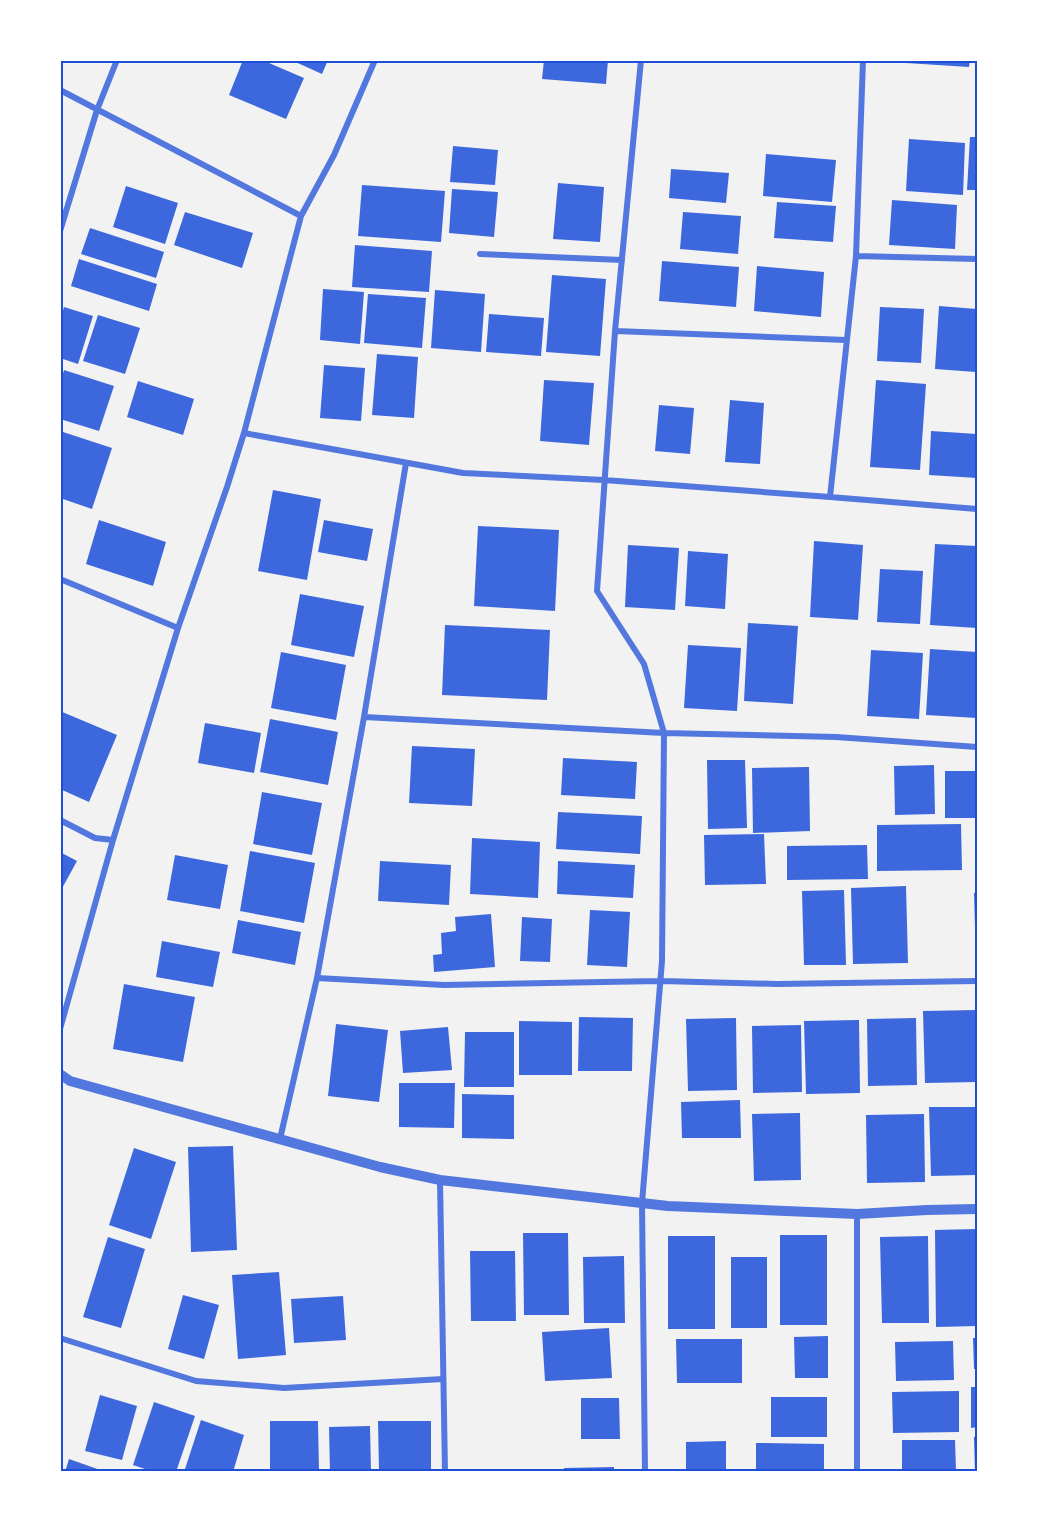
<svg xmlns="http://www.w3.org/2000/svg" width="1037" height="1532" font-family="'Zilla Slab',serif">
<rect width="100%" height="100%" fill="#f2f2f2"/>
<path fill="#3d67dc" d="M243 60H262L304 78 286 119 229 95Z
M291 60H328L322 74Z
M544 60H608L606 84 542 79Z
M906 60H970L969 67 906 63Z
M970 137H977V190H967Z
M909 139 965 143 963 195 906 191Z
M453 146 498 150 495 185 450 182Z
M766 154 836 160 832 202 763 196Z
M671 169 729 173 726 203 669 198Z
M558 183 604 187 600 242 553 239Z
M362 185 445 191 441 242 358 236Z
M126 186 178 203 165 244 113 227Z
M452 189 498 192 494 237 449 233Z
M892 200 957 205 955 249 889 245Z
M777 202 836 206 833 242 774 238Z
M185 212 253 233 242 268 174 245Z
M683 212 741 216 738 254 680 249Z
M90 228 164 252 156 278 81 254Z
M355 245 432 251 429 292 352 287Z
M79 259 157 284 149 311 71 286Z
M662 261 739 267 736 307 659 301Z
M757 266 824 272 821 317 754 311Z
M552 275 606 279 600 356 546 352Z
M323 289 364 292 360 344 320 340Z
M435 290 485 294 481 352 431 348Z
M368 294 426 298 422 348 364 343Z
M939 306 977 309 976 372 935 369Z
M64 307 93 316 78 364 60 358V321Z
M880 307 924 309 921 363 877 361Z
M489 314 544 318 541 356 486 352Z
M98 315 140 328 125 374 83 361Z
M377 354 418 357 414 418 372 415Z
M324 365 365 368 361 421 320 418Z
M64 370 114 386 99 431 60 419V384Z
M544 380 594 383 589 445 540 441Z
M876 380 926 384 920 470 870 467Z
M138 381 194 399 183 435 127 417Z
M730 400 764 403 760 464 725 462Z
M659 405 694 408 690 454 655 451Z
M60 431 112 448 92 509 60 498Z
M931 431 977 434V478L929 475Z
M273 490 321 499 307 580 258 571Z
M99 520 166 542 153 586 86 564Z
M324 520 373 529 367 561 318 552Z
M478 526 559 530 555 611 474 606Z
M814 541 863 545 858 620 810 617Z
M935 544 977 546V628L930 625Z
M628 545 679 548 675 610 625 607Z
M688 551 728 554 725 609 685 606Z
M880 569 923 571 920 624 877 622Z
M300 594 364 606 354 657 291 645Z
M748 623 798 626 793 704 744 701Z
M445 625 550 630 547 700 442 695Z
M688 645 741 648 737 711 684 708Z
M930 649 977 652V718L926 715Z
M871 650 923 653 919 719 867 716Z
M281 652 346 665 336 720 271 708Z
M60 711 117 735 89 802 60 789Z
M270 719 338 732 328 785 260 772Z
M205 723 261 733 254 773 198 763Z
M412 746 475 749 472 806 409 803Z
M563 758 637 762 635 799 561 795Z
M707 760H745L747 828 708 829Z
M934 765 935 814 895 815 894 766Z
M809 767 810 831 753 833 752 768Z
M945 771H977V818H945Z
M262 792 322 803 312 855 253 844Z
M558 812 642 816 640 854 556 849Z
M961 824 962 870 877 871V825Z
M764 834 766 884 705 885 704 835Z
M472 838 540 842 538 898 470 894Z
M867 845 868 879 787 880V846Z
M250 851 315 863 304 923 240 911Z
M60 852 77 861 60 892Z
M175 855 228 865 220 909 167 900Z
M380 861 451 865 449 905 378 901Z
M558 861 635 865 633 898 557 894Z
M906 886 908 963 853 964 851 888Z
M844 890 846 965H804L802 891Z
M974 893H977V927H975Z
M590 910 630 912 627 967 587 965Z
M491 914 495 967 434 972 433 955 442 954 441 933 456 931 455 917Z
M522 917 552 919 550 962 520 961Z
M238 920 301 932 295 965 232 953Z
M162 941 220 952 213 987 156 977Z
M124 984 195 997 183 1062 113 1049Z
M977 1010V1082L925 1083 923 1011Z
M579 1017 633 1018 632 1071H578Z
M736 1018 737 1090 688 1091 686 1019Z
M916 1018 917 1085 868 1086 867 1019Z
M859 1020 860 1093 806 1094 804 1021Z
M519 1021 572 1022V1075H519Z
M336 1024 388 1030 379 1102 328 1096Z
M801 1025 802 1092 753 1093 752 1026Z
M448 1027 452 1070 403 1073 400 1031Z
M465 1032H514V1087H464Z
M399 1083H455L454 1128 399 1127Z
M462 1094 514 1095V1139L462 1138Z
M740 1100 741 1138H682L681 1102Z
M929 1107H977V1175L931 1176Z
M800 1113 801 1180 754 1181 752 1114Z
M924 1114 925 1182 867 1183 866 1115Z
M233 1146 237 1250 191 1252 188 1147Z
M134 1148 176 1162 151 1239 109 1225Z
M977 1229V1326L936 1327 935 1230Z
M523 1233H568L569 1315H524Z
M780 1235H827V1325H780Z
M668 1236H715V1329H668Z
M928 1236 929 1323H882L880 1237Z
M108 1237 145 1249 121 1328 83 1317Z
M470 1251H515L516 1321H471Z
M624 1256 625 1323H584L583 1257Z
M731 1257H767V1328H731Z
M279 1272 286 1355 238 1359 232 1275Z
M183 1295 219 1305 204 1359 168 1349Z
M343 1296 346 1340 294 1343 291 1299Z
M609 1328 612 1378 545 1381 542 1332Z
M828 1336V1378H795L794 1337Z
M973 1338H977V1369H974Z
M676 1339H742V1383H677Z
M953 1341 954 1380 896 1381 895 1342Z
M971 1387H977V1427L971 1428Z
M959 1391V1432L893 1433 892 1392Z
M100 1395 137 1406 122 1460 85 1451Z
M771 1397H827V1437H771Z
M581 1398H619L620 1439H581Z
M154 1402 195 1416 176 1472H154L133 1465Z
M201 1420 244 1435 233 1472H184Z
M270 1421H318L319 1472H270Z
M378 1421H431V1472H379Z
M370 1426 371 1472H330L329 1427Z
M974 1437H977V1472H975Z
M902 1440H955L956 1472H902Z
M726 1441V1472H686V1442Z
M756 1443 824 1444V1472H756Z
M69 1459 106 1472H65Z
M614 1467V1472H564V1468Z"/>
<g fill="none" stroke-linecap="round" stroke-linejoin="round">
<path stroke="#5277de" stroke-width="6" d="M60 90 301 216
M60 231 97 110 117 60
M480 254 622 260
M856 256 977 259
M615 331 641 60
M244 433 463 473 604 480 830 497 977 509
M830 497 856 256 863 60
M60 579 178 628
M364 717 664 733 836 737 977 747
M60 820 95 838 113 840
M317 978 444 985 602 982 661 981 777 984 977 981
M60 1029 113 840 178 628 227 487 244 433 301 216 334 155 375 60
M280 1139 317 978 364 717 406 463
M440 1180 445 1472
M857 1214V1472
M60 1338 196 1381 284 1388 443 1379
M645 1472 642 1203 662 961 664 733 644 664 597 591 615 331 846 340"/>
<path stroke="#5277de" stroke-width="10" d="M60 1074 70 1081 380 1167 440 1180 668 1206 857 1214 927 1210 977 1209"/>
</g>
<rect width="1037" height="1532" fill="none" stroke="#ffffff" stroke-width="123"/>
<rect x="62" y="62" width="914" height="1408" fill="none" stroke="#1d4ed8" stroke-width="2"/>
</svg>
